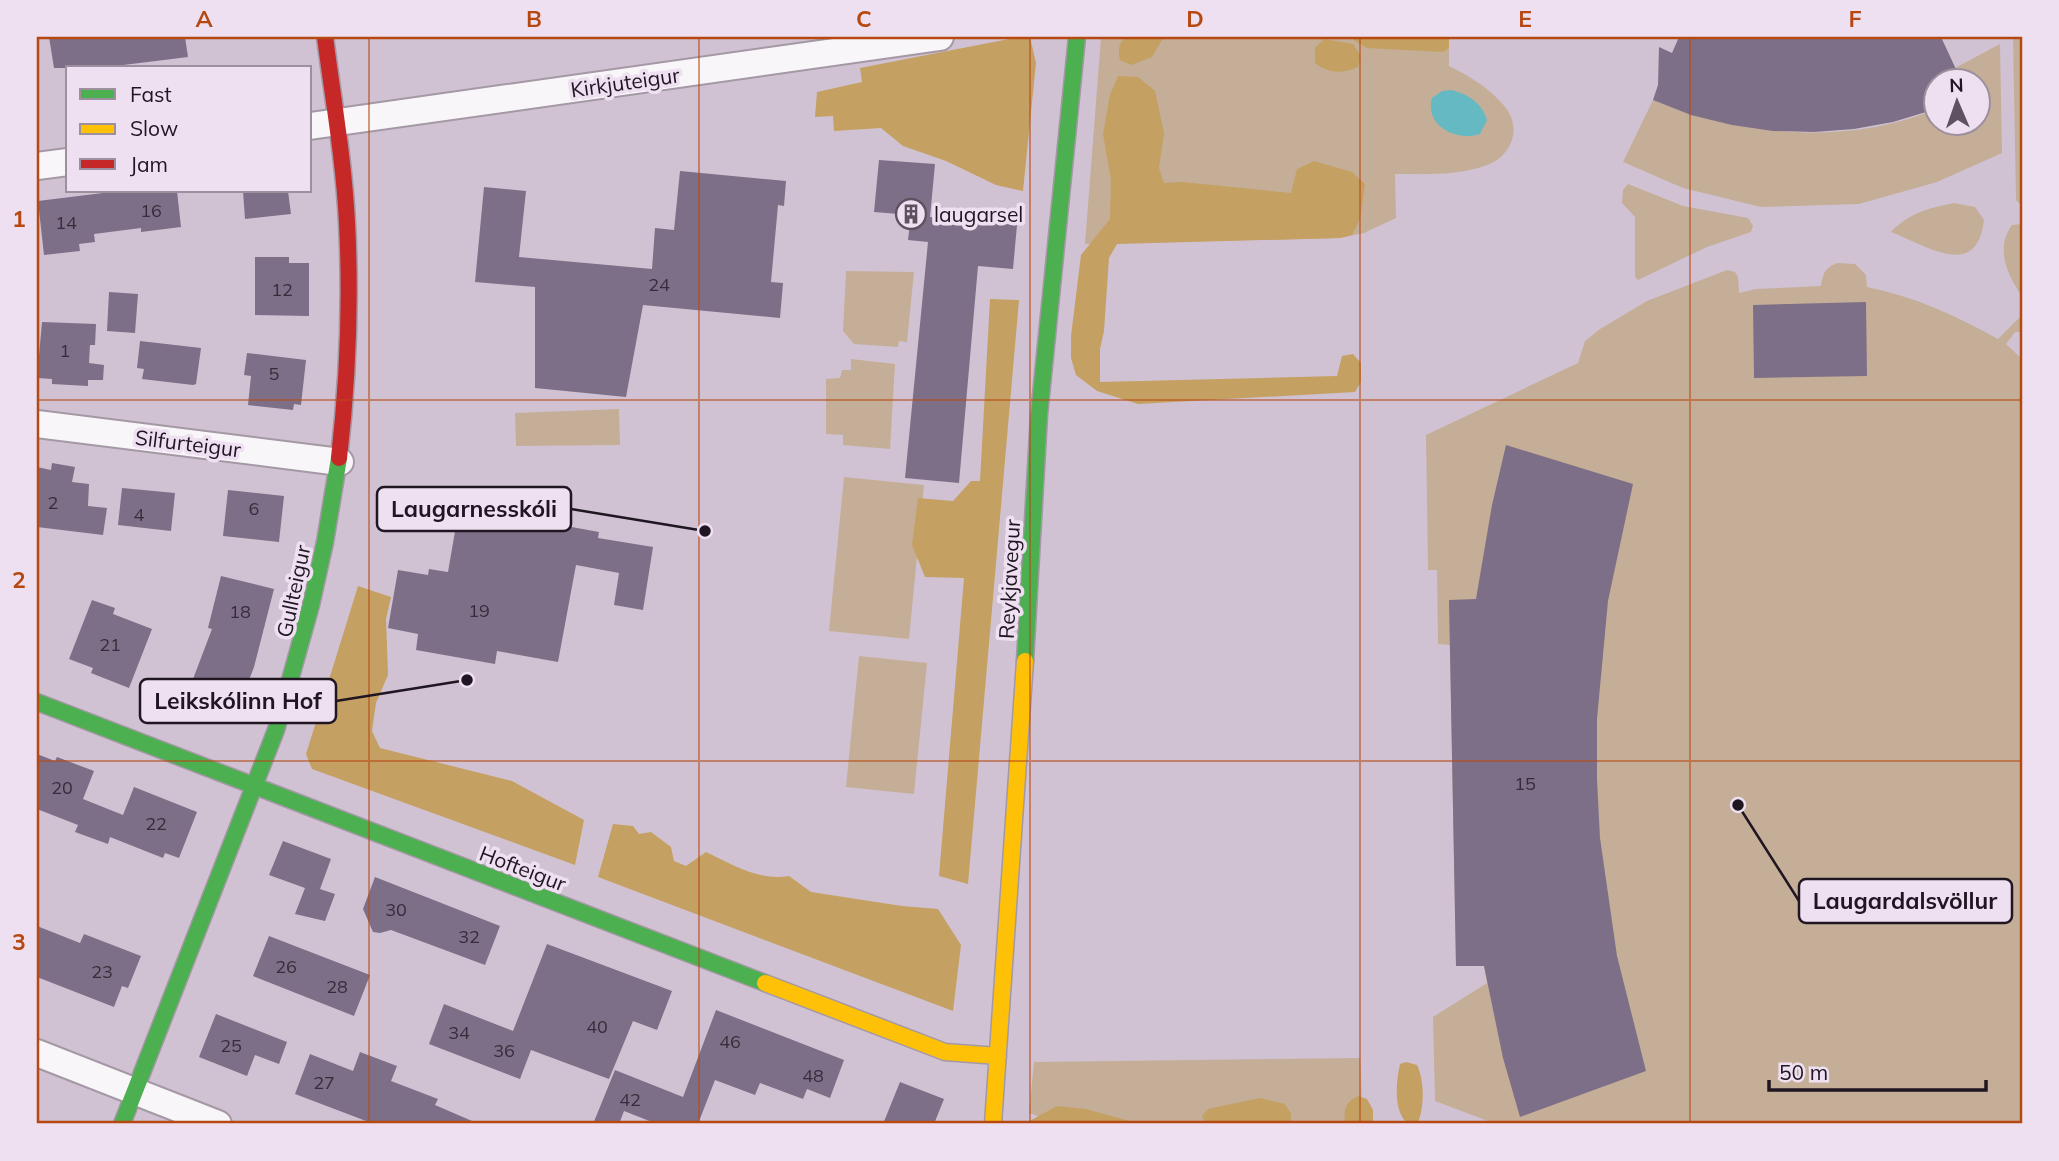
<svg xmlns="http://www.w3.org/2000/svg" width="2059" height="1161" font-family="Mulish,sans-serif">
<rect width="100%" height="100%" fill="#d1c2d3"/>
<path fill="#c5ae97" d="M1101 37H1449V66C1470 76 1492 90 1506 108 1522 130 1511 156 1487 165 1458 176 1426 174 1395 174L1396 218 1364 233 1340 238 1085 244Z
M2013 37H2022V206L2016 200Z
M2000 44 2002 153 1937 182 1859 204 1761 207 1683 188 1623 162 1653 100C1743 135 1845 147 1936 109L1937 122H1979V80H1961L1955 68Z
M1628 184 1683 206 1748 218 1753 226 1751 232 1707 247 1638 280 1635 277V217L1622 203 1623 190Z
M1954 203 1975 207 1984 220C1977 281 1927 246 1891 232 1909 213 1929 208 1954 203Z
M2022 224V296C2007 275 1995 248 2012 225Z
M1837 263 1855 264 1866 275 1867 287C1913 296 1957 316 1998 339L2022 315V332H2015L2006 344 2022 359V1124H1496L1435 1101 1433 1017 1487 983 1484 966H1456L1450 645 1438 644 1437 570H1428L1426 435 1578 363 1585 341 1600 329 1647 301 1727 270 1735 272 1738 277 1739 293 1756 289 1821 286C1823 273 1825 268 1837 263Z
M846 271 914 272 907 342 899 341 898 347 854 344 843 331Z
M851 359 895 364 890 449 843 445V435L826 434V379L840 378 842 370H851Z
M619 409 620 445 516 446 515 413Z
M844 477 924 485 909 639 829 631Z
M859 656 927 663 914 794 846 787Z
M1360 1058 1363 1124H1061L1029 1113 1034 1062Z"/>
<path fill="#c4a062" d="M1019 37H1030L1036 63 1023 191 996 185 946 161 903 146 881 128 834 131 833 116 815 117 817 92 862 82 860 68Z
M1126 37H1161L1162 40 1152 57 1131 65 1120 60C1118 51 1118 43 1126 37Z
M1349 37H1449V48L1443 52 1367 48Z
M1324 39 1353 44 1361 56 1358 67C1342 74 1330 74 1315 63V48Z
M1118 76 1138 77 1155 91 1164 133 1159 168 1164 183 1182 182 1291 193 1297 169 1314 161 1352 172 1365 184 1360 219 1352 235 1340 238 1117 244 1109 258 1104 331 1100 349V382L1337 376 1342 356 1353 354 1361 363V382L1355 392 1138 404 1097 391 1076 375 1071 358V336L1081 255 1110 219 1111 180 1103 134 1110 95Z
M990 299 1019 300 968 884 939 876 964 578 925 577 912 545 918 498 953 501 971 481H980Z
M358 586 391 597 386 619 388 675 376 703 372 731 380 748 512 781 584 820 575 865 312 769 306 754Z
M613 824 633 826 639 834 651 832 671 847 674 861 686 866 706 852C733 865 759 881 789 876L811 892 902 906 938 909 961 945 953 1011 598 877Z
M1406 1062 1417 1065C1425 1082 1424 1107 1418 1123L1408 1124C1393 1111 1396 1082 1400 1064Z
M1358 1096 1367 1099 1373 1110V1124H1345C1344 1109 1344 1103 1358 1096Z
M1260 1098 1285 1104 1291 1114V1124H1205L1202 1116 1208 1109Z
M1057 1106 1086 1109 1140 1124H1024Z"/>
<path fill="#65b9c3" d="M1452 90C1469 95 1481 102 1487 120L1480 134C1457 142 1424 126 1432 98L1442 91Z"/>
<path fill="#7d6f87" d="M49 37H185L188 57 99 68H54Z
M1679 37H1941L1961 80H1936V109L1893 122 1854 129 1814 132 1773 131 1732 125 1691 115 1653 100 1658 85 1659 47 1672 53Z
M879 160 935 164 930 217 1017 225 1013 269 978 266 959 483 905 478 928 242 908 240 911 215 874 212Z
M680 171 786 181 784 206 778 205 771 282 783 283 780 318 643 305 626 397 535 388V287L475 282 484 187 526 191 519 257 652 269 655 228 674 230Z
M119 191H177L181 227 141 232V228L94 234 95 242 79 244 80 251 44 255 38 201Z
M243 191H288L291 214 245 219Z
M255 257H289V263H309V316L255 315Z
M109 292 138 294 135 333 107 331Z
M1866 302 1867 376 1754 378 1753 305Z
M42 322 96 324 95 345H90L89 363 104 365 103 380H88V386L52 384V379L37 378Z
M140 341 201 348 196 384 193 385 142 379 144 369 137 368Z
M247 353 306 360 301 405 294 404 293 410 248 405 251 376 244 375Z
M1506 445 1633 484 1608 601 1597 719V779L1600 838 1617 956 1646 1071 1520 1117 1503 1058 1484 966H1456L1449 600 1476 599 1492 505Z
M52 463 75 467 72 482 89 484 88 506 107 508 103 535 37 527V467L51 470Z
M122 488 175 493 171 531 118 525Z
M228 490 284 496 279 542 223 536Z
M458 514 532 527 533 520 599 532 598 538 653 547 643 610 614 605 619 573 576 565 558 662 497 651 495 664 416 650 418 634 388 628 398 570 428 575 429 569 448 572Z
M221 576 274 589 254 667 234 719 214 711 210 720 187 711 199 682 193 679 212 629 208 628Z
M92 600 115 608 113 614 152 629 129 688 91 673 93 668 69 659Z
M37 754 55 761 57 757 94 771 83 799 123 815 134 787 197 812 179 858 165 853 163 858 110 837 108 844 75 832 78 825 37 809Z
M283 841 331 859 320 889 335 894 325 921 295 914 305 888 269 875Z
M375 877 500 926 485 965 391 930 380 933 373 932 363 909Z
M37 926 80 943 84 934 141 956 128 988 122 986 114 1007 37 977Z
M269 936 370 975 354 1016 253 976Z
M547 944 672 991 657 1030 633 1021 609 1079 531 1050 520 1079 429 1044 444 1004 513 1031Z
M716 1010 844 1060 830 1098 807 1089 803 1099 760 1083 755 1095 715 1080 698 1124H657L624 1111 619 1124H593L615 1070 683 1097Z
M216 1014 287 1042 279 1064 255 1055 247 1076 199 1057Z
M360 1052 397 1066 391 1081 438 1099 435 1105 479 1124H374L295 1094 310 1054 353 1071Z
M900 1082 944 1099 934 1124H883Z"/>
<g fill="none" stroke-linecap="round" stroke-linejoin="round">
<g stroke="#a498a5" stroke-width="30">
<path id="street" d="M310 126 940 37
M37 166 68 162
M37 424 340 462
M37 1053 218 1124"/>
</g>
<g stroke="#a498a5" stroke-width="19">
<path id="fast" d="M1025 661 1039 415 1077 37
M37 702 765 983
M122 1124 276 730 311 605 325 542 339 458"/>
</g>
<g stroke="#a498a5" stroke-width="19">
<path id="slow" d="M765 983 945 1052 998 1056
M993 1124 1025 661"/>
</g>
<g stroke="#a498a5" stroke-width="19">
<path id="jam" d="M325 37C333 99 344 161 347 223 351 302 348 379 339 458"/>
</g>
<use href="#street" stroke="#f8f6f8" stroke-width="26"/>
<use href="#fast" stroke="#4caf50" stroke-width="16"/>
<use href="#slow" stroke="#ffc107" stroke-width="16"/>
<use href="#jam" stroke="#c62828" stroke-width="16"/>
</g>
<path fill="none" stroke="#b64812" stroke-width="2" stroke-opacity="0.55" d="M369 37V1124M699 37V1124M1030 37V1124M1360 37V1124M1690 37V1124M37 400H2022M37 761H2022"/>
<defs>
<g id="building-ring" transform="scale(1.575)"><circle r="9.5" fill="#efe0f1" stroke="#5e5260" stroke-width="1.5"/><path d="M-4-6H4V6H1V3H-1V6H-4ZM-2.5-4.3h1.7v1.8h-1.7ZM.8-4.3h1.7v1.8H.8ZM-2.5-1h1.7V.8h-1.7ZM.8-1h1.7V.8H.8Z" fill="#5e5260"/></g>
</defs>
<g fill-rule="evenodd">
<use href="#building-ring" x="911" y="214"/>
</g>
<g text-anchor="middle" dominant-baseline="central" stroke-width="7" stroke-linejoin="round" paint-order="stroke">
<g font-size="18" fill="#372c3b">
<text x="151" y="210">16</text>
<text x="66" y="222">14</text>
<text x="659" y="284">24</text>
<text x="282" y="289">12</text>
<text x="65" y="350">1</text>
<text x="274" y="373">5</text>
<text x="53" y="502">2</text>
<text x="254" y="508">6</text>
<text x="139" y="514">4</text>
<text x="479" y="610">19</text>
<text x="240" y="611">18</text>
<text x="110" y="644">21</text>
<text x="1525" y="783">15</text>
<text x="62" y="787">20</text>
<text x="156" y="823">22</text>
<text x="396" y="909">30</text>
<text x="469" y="936">32</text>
<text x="286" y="966">26</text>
<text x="102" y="971">23</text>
<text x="337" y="986">28</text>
<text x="597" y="1026">40</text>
<text x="459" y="1032">34</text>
<text x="730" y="1041">46</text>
<text x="231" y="1045">25</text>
<text x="504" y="1050">36</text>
<text x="813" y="1075">48</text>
<text x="324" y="1082">27</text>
<text x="630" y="1099">42</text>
</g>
<g font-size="21" fill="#201622" stroke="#efe0f1">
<text transform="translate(625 82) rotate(-8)">Kirkjuteigur</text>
<text transform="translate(188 443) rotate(7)">Silfurteigur</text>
<text transform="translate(1009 579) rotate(-87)">Reykjavegur</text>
<text transform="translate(293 591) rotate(-78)">Gullteigur</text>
<text transform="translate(523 868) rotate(21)">Hofteigur</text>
</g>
<g font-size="21" fill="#201622" stroke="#efe0f1" text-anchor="start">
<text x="934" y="214">laugarsel</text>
</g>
</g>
<path fill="none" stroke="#201622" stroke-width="2.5" d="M705 531L571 509M467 680L336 701M1738 805L1799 901"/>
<g fill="#201622" stroke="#efe0f1" stroke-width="2.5">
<circle cx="705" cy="531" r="7"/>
<circle cx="467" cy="680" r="7"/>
<circle cx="1738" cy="805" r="7"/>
</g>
<g fill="#efe0f1" stroke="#201622" stroke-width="2.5">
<rect x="377" y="487" width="194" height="44" rx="7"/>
<rect x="140" y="679" width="196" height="44" rx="7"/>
<rect x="1799" y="879" width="213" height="44" rx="7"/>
</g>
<g font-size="23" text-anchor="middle" font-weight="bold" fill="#201622">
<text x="474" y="517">Laugarnesskóli</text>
<text x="238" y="709">Leikskólinn Hof</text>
<text x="1905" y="909">Laugardalsvöllur</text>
</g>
<rect width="2059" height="1161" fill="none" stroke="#efe0f1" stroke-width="77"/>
<rect x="66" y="66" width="245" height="126" fill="#efe0f1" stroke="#9c8f9e" stroke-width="2"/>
<rect x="80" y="89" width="35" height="10" fill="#4caf50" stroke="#9c8f9e" stroke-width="2"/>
<text x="130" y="102" font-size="21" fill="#201622">Fast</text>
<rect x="80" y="124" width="35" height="10" fill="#ffc107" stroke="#9c8f9e" stroke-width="2"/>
<text x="130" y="136" font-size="21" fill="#201622">Slow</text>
<rect x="80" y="159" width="35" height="10" fill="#c62828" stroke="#9c8f9e" stroke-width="2"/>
<text x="130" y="172" font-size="21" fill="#201622">Jam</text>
<g transform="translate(1957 102) rotate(358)"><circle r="33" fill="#efe0f1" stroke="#9c8f9e" stroke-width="2"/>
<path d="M0-5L12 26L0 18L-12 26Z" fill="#5e5260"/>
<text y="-10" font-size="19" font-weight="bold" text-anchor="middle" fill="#201622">N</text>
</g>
<path d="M1769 1080v10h217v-10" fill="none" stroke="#201622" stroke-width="3.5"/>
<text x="1779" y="1080" font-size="21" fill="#201622" stroke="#efe0f1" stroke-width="5" paint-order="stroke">50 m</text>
<rect x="38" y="38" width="1983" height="1084" fill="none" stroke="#b64812" stroke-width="2.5"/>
<g font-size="23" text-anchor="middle" font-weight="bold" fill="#b64812">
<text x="204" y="27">A</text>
<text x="534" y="27">B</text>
<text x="864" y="27">C</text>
<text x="1195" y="27">D</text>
<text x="1525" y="27">E</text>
<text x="1855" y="27">F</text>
<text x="19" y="227">1</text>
<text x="19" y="588">2</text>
<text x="19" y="950">3</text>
</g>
</svg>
